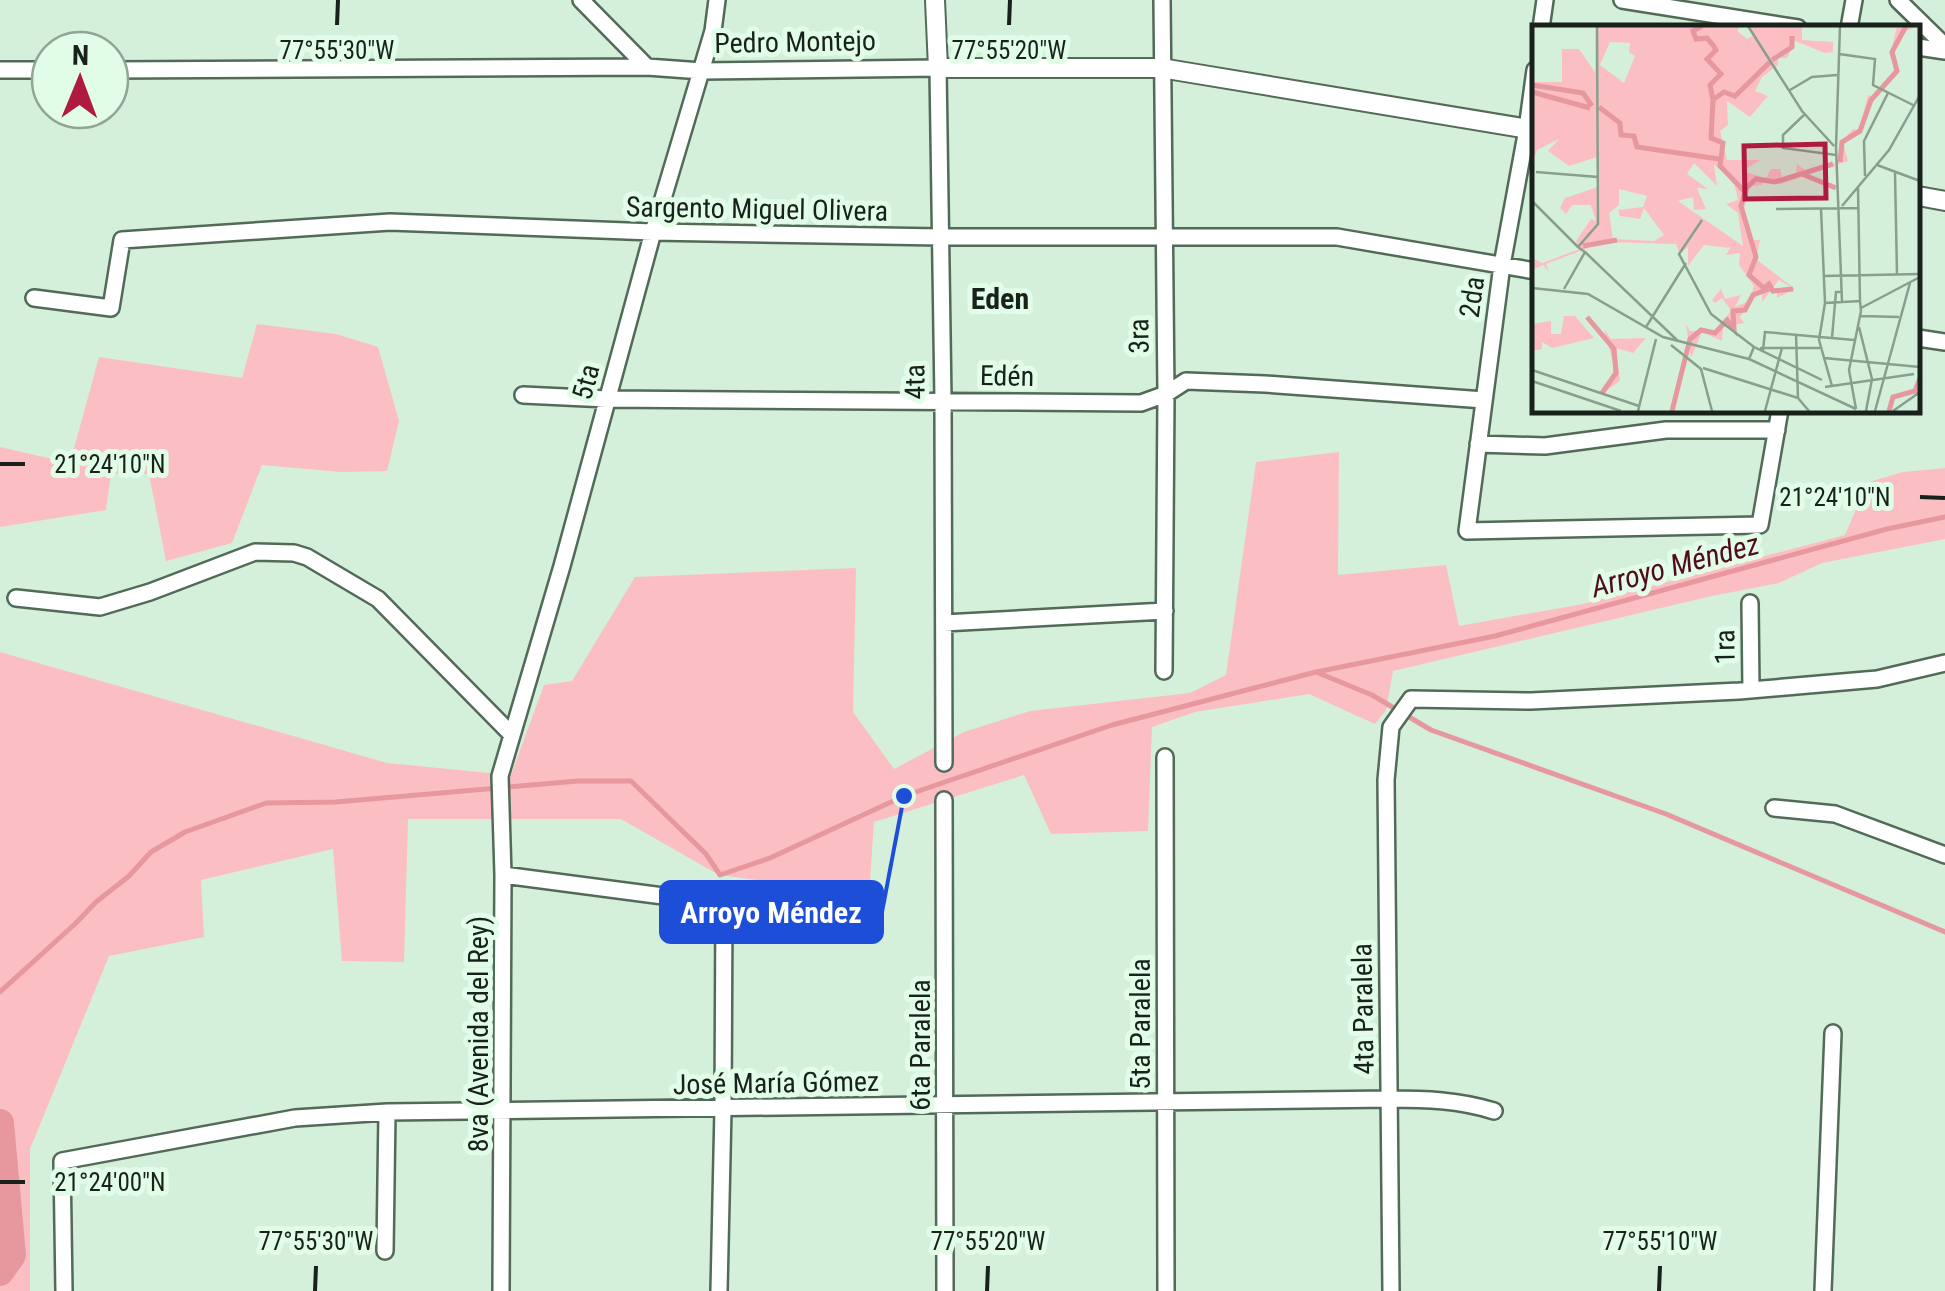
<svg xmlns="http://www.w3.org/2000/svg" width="1945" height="1291" font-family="'Roboto Condensed',sans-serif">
<rect width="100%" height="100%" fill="#d4f0da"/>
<path fill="#fbbfc3" d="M257 324 336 334 378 347 399 421 387 471 341 472 262 465 232 543 166 561 149 474H111L106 510 0 527V447L70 463 99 357 242 378Z
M1339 452 1338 575 1446 565 1459 626 1583 604 1845 535 1857 507 1862 484 1903 472 1945 468V539L1822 563 1779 583 1712 596 1393 671 1386 710 1375 724 1309 694 1195 712 1152 727 1148 831 1051 834 1024 775 874 822 866 940 798 934 778 883 719 875 621 819H408L404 962 342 961 333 849 201 880 204 937 109 956 30 1149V1291H0V652L387 763 511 775 544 685 572 681 635 577 856 568 853 712 894 769 964 732 1030 711 1190 693 1226 675 1256 462Z"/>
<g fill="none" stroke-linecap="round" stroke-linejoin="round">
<path stroke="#e6989e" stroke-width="5" d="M1316 672 1372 695 1431 730 1666 814 1945 932
M0 992 76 923 96 902 129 876 151 852 185 832 266 803 336 802 578 781H631L706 854 720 875 770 858 904 796 1112 725 1316 672 1495 636 1887 529 1945 517"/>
<path stroke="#e6989e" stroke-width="28" d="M0 1123 12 1255 0 1272"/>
<g stroke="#526a58" stroke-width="20">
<path id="minor" d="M581 0 647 67
M1162 0 1166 394 1164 671
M1622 0 1798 28
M1898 0 1945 46
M1541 28 1545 0
M1849 28 1854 0
M1918 47 1945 51
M0 70H50
M110 70 647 67 702 71 938 68 943 400 944 763
M1535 70 1527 129 1502 265 1467 531 1760 525 1780 410
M34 298 111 308 122 240 390 222 653 232 941 237H1337L1535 271
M1918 338 1945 342
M523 395 607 399 1141 403 1166 394 1186 381 1265 384 1484 400
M1478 444 1545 446 1666 430H1777
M16 598 100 607 150 592 255 552 294 553 307 557 378 599 511 734
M1750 603 1751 690
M944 623 1165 611
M1165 757 1166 1291
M944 800 945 1291
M1774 808 1835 814 1945 855
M503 875 724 904 723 1109 719 1291
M385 1251 387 1112
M64 1291 62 1161 295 1118 387 1112 1389 1099C1425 1099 1459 1100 1494 1111
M501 1291 503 875 500 776 562 566 653 232 713 31 717 0
M1391 1291 1386 780 1391 727 1411 699 1531 701 1739 691 1877 679 1945 663
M1823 1291 1833 1033"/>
</g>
<g stroke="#526a58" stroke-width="22">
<path id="tertiary" d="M935 0 938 68H1161L1535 130
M1918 196 1945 201"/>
</g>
<use href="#minor" stroke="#fff" stroke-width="15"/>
<use href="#tertiary" stroke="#fff" stroke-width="18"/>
</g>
<path fill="none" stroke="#18221a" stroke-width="4" d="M337 25 338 0M1009 25 1010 0M0 464H25M1920 497 1945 498M0 1182H25M315 1291 316 1266M987 1291 988 1266M1659 1291 1660 1266"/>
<g text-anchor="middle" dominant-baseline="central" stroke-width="10" stroke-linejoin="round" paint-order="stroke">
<g font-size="28" fill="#18221a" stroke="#e1fde8">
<text transform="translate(795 42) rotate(-1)">Pedro Montejo</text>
<text transform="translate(757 209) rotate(1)">Sargento Miguel Olivera</text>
<text transform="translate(1472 297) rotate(-82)">2da</text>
<text transform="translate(1139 336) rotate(-91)">3ra</text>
<text transform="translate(1007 376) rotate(1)">Edén</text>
<text transform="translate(586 382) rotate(-75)">5ta</text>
<text transform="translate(915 382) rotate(-91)">4ta</text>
<text transform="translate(1725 647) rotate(-91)">1ra</text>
<text transform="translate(1363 1009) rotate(-91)">4ta Paralela</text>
<text transform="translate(1140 1024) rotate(-90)">5ta Paralela</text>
<text transform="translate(478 1034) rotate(-90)">8va (Avenida del Rey)</text>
<text transform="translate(920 1045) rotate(-90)">6ta Paralela</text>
<text transform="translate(776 1083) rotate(-1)">José María Gómez</text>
</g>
<g font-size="30" font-weight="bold" fill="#18221a" stroke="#e1fde8">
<text x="1000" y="298">Eden</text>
</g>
<g font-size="30" font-style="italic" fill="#510c1b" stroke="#e1fde8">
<text transform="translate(1675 565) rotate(-15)">Arroyo Méndez</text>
</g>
</g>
<g transform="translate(1532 25)">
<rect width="388" height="388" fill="#d4f0da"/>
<path d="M64 1H208L205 6 215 14 221 11 215 1H270V15L301 17V27L293 28 263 16 255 33H246V40L230 52 223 66 236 71 218 92 195 76 196 100 188 106 195 135H228L210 146 234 153 239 144H248L250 152 264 148 265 139 274 146 307 137 308 118 321 104 327 105 336 70 341 72 364 47 359 26 365 1H387L373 6 362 23 366 47 342 74 328 108 311 117 316 136 249 159 231 155 230 160 218 161 212 184 220 215H228L224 234 263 264 245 273V264L260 263 247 255 230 277V269L222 272 208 292 212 298 191 302 190 316 170 307 159 333 154 299 158 306 182 307 189 300 199 285 190 273 183 278 180 275 189 264 193 274 209 270 203 282 217 276 222 261 207 240 208 228 194 230 198 223 172 220 156 241V222L148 229 144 219 71 217 14 239 17 247 11 240 0 245 2 234 10 238 48 224 44 216 59 194 64 196 59 180H40L34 189 28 183 33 173 66 162 65 132 37 141 16 126 27 114 5 125 0 140V57H30V24H47L63 47ZM78 17 98 18 97 27 103 31 92 58 68 40ZM162 138 185 161 182 140 201 153 206 175 194 179 206 188 211 221 146 176 161 172 162 185 174 184 165 163 176 164 155 149ZM87 164 115 171 111 182 86 185 88 191 108 194 112 183 132 210 122 216 81 214 77 188 87 180ZM32 291H43L62 313 20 323 10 317V324L0 326V299L19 296V309H29ZM72 304 79 314 114 313 101 328 84 323 88 356 70 369 83 345Z" fill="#fbbfc3" fill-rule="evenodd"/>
<path fill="none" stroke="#e6989e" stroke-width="5" d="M170 1 161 6 164 14 175 13 181 20 184 25 175 34 189 49 178 60 181 75M240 35 260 22V11M0 60 51 68 60 81M0 67 58 83M182 74 192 67 203 71 238 37M67 82 88 98 89 110 102 111 105 122 187 134M308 137 310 117 328 106 339 75 365 46 360 27 374 1M270 149 304 163M212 165 224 154 243 157 301 139M51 221 85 215M231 264 237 259 241 266 261 264M55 292 82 324 84 348 70 368M140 386 158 314 169 305 183 308 195 295 202 304 201 286 213 285 221 270 234 265 217 250 224 232 209 181 213 167 188 141 191 118 179 113 181 75M357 386 361 372 383 366 388 353"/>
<path fill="none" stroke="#899e8d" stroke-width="2.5" d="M216 1 270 86 302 121M308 1 304 122 310 277M307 29 343 34 341 60 381 80M258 65 280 52 305 50M273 89 251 110V123L304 130M345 140 388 156M4 147 66 152M363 148 365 249M333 151 332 116 356 68M326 162 328 276M0 176 46 222M310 181 357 125 388 70M244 184 326 183M289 184 293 278M170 195 147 229 179 289 222 322M53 227 146 316M291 251 388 249M0 263 56 269 131 312 217 334 324 384M32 264 53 227 46 222 66 199 65 1M329 283 388 252M329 291 367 292M114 302 154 238M327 302 340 354 334 386M264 309 266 373 277 386M300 313 304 267H310M139 320 169 344 180 386M228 323H288M231 325 233 307 322 315M292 333 388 342M217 334 222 322 290 355M171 343 266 373M0 345 107 381M0 356 89 386M300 361 287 315 293 278 328 276 329 286M293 362 382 349M324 384 317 345 329 286M106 386 124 314M233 386 250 323M343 386 378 258M361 386 388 367"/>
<path fill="#af1b3f" fill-opacity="0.15" stroke="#af1b3f" stroke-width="5" d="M293 119 294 173 213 174 212 121Z"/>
<rect width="388" height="388" fill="none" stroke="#18221a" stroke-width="5"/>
</g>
<g font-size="25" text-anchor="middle" fill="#18221a" stroke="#e1fde8" stroke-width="10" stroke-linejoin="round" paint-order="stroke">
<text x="337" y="59">77°55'30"W</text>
<text x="1009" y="59">77°55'20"W</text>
<text x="110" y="473">21°24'10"N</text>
<text x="1835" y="506">21°24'10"N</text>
<text x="110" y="1191">21°24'00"N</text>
<text x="316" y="1250">77°55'30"W</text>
<text x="988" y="1250">77°55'20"W</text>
<text x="1660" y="1250">77°55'10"W</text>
</g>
<path fill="none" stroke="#1d4ed8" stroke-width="4" d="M904 796L882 912"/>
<circle fill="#1d4ed8" stroke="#e1fde8" stroke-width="4" cx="904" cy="796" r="10"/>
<rect fill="#1d4ed8" stroke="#1d4ed8" stroke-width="4" x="661" y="882" width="221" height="60" rx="10"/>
<g font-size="30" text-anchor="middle" font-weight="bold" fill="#fff">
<text x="771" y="923">Arroyo Méndez</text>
</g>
<g transform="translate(80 80) rotate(1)"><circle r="48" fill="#e1fde8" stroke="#91a596" stroke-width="2.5"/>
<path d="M0-8L18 38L0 25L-18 38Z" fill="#af1b3f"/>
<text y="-15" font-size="28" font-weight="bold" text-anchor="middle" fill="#18221a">N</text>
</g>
</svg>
